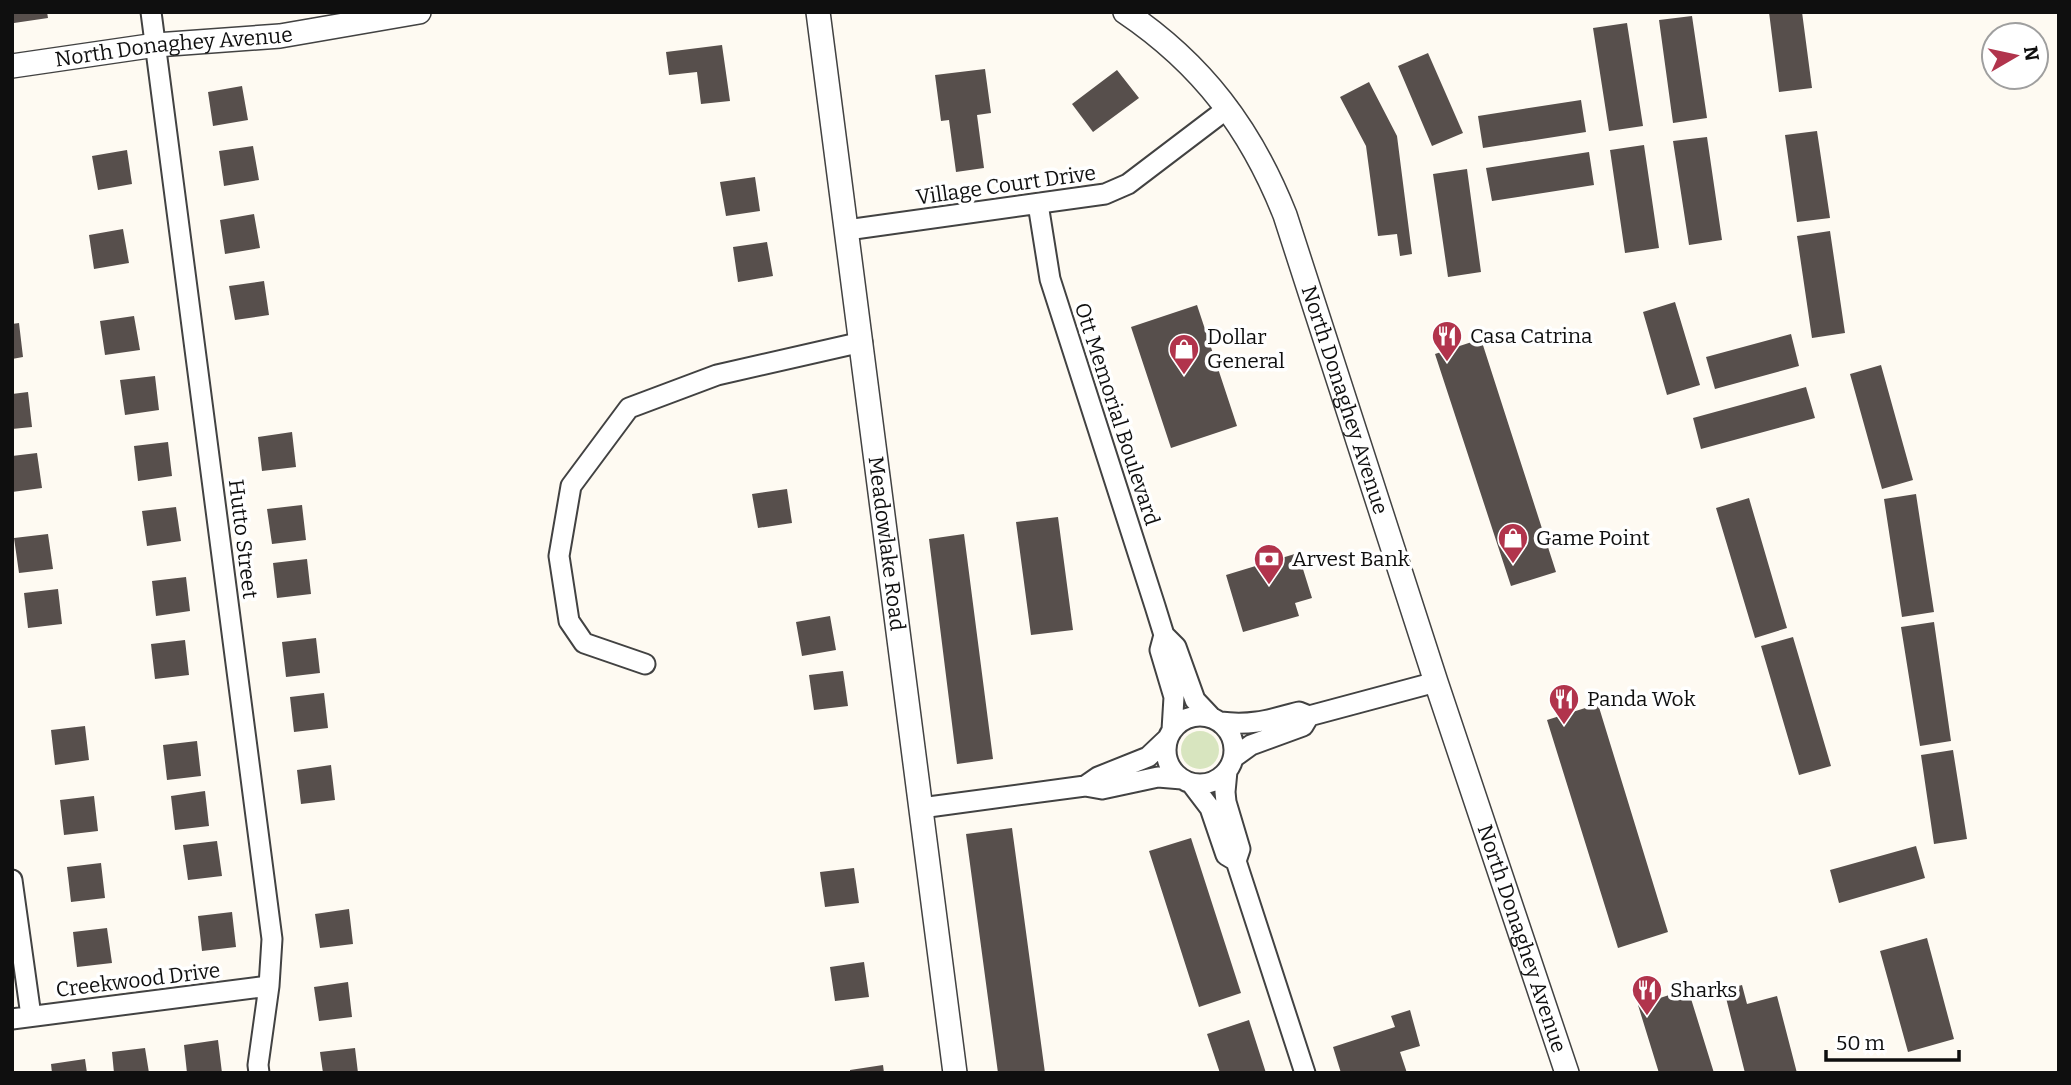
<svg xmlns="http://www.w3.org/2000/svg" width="2071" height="1085" font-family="Bitter,serif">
<rect width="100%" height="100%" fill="#fefaf2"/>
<path fill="#d8e5bf" d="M1181 750a19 19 0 1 1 38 0a19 19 0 1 1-38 0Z"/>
<path fill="#574f4c" d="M12 12H47L48 18 14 23Z
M1769 12H1802L1812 88 1779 92Z
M1692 16 1707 118 1673 123 1659 20Z
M1627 23 1643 126 1609 131 1593 28Z
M722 45 730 101 701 104 697 72 669 75 666 52Z
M1428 53 1463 133 1432 146 1398 66Z
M985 69 991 113 977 115 984 168 956 172 949 120 941 121 935 75Z
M1117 70 1139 98 1093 132 1072 104Z
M1369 82 1397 136 1412 254 1400 256 1397 234 1378 236 1366 146 1340 97Z
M242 86 248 120 213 126 208 92Z
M1581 100 1586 132 1483 148 1478 116Z
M1817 131 1830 218 1797 222 1785 135Z
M1707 137 1722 240 1689 245 1673 141Z
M1644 145 1659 248 1625 253 1610 150Z
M253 146 259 180 224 186 219 151Z
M127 150 132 184 98 190 92 156Z
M1589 152 1594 185 1492 201 1486 168Z
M1467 169 1481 272 1448 277 1433 174Z
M755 177 760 211 726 216 720 182Z
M254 214 260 248 225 254 220 220Z
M123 229 129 263 94 269 89 235Z
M1830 231 1845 333 1812 338 1797 236Z
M767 242 773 276 738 282 733 247Z
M264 281 269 315 235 320 229 286Z
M1675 302 1700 385 1667 395 1643 312Z
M1197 305 1237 426 1171 448 1131 327Z
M134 316 140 350 105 355 100 321Z
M19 323 23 357 12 359V324Z
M1791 334 1799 366 1715 389 1706 357Z
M1481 339 1556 572 1511 586 1435 354Z
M1881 365 1913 480 1882 489 1850 374Z
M155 376 159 410 125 415 120 380Z
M1806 387 1815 418 1701 449 1693 418Z
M28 392 32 427 12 429V394Z
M292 432 296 467 262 471 258 437Z
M168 442 172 476 138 481 134 446Z
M37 453 42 488 12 492V456Z
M787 489 792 523 758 528 752 494Z
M1916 494 1934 612 1902 617 1884 499Z
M1749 498 1787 628 1755 638 1716 508Z
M302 505 306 540 272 544 267 509Z
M176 507 181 541 147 546 142 511Z
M1058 517 1073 630 1031 635 1016 522Z
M48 534 53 569 19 573 14 538Z
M964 534 993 759 957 764 929 539Z
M1298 553 1312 598 1295 603 1299 616 1243 632 1226 575Z
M307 559 311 594 277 598 273 563Z
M186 577 190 611 156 616 152 581Z
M58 589 62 624 28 628 24 593Z
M830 616 836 650 802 656 796 622Z
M1934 622 1951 741 1920 746 1901 627Z
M1793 637 1831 766 1799 775 1761 646Z
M316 638 320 673 286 677 282 642Z
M185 640 189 675 155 679 151 644Z
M843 671 848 706 814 710 809 675Z
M324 693 328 728 294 732 290 697Z
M1598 704 1668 932 1618 948 1547 720Z
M85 726 89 760 55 765 51 730Z
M197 741 201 776 167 780 163 745Z
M1953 750 1967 839 1934 844 1921 755Z
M331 765 335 800 301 804 297 770Z
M205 791 209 826 175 830 171 796Z
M94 796 98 831 64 835 60 800Z
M1012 828 1045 1073H998L966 834Z
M1191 838 1241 993 1199 1007 1149 851Z
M217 841 222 876 188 880 183 845Z
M1916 846 1925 878 1839 903 1830 870Z
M101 863 105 898 71 902 67 867Z
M854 868 859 903 825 907 820 872Z
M349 909 353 944 320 948 315 914Z
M232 912 236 947 202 951 198 916Z
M107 928 112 963 77 967 73 932Z
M1927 938 1954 1039 1908 1052 1880 951Z
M864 962 869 997 835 1001 830 967Z
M348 982 352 1017 319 1021 314 987Z
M1742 985 1747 1004 1777 996 1797 1073H1745L1724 990Z
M1688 989 1714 1073H1659L1638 1005Z
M1410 1010 1420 1046 1400 1052 1407 1073H1341L1333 1047 1395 1027 1391 1016Z
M1249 1020 1266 1073H1220L1207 1034Z
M218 1040 222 1073H187L184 1045Z
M145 1048 149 1073H114L112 1052Z
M355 1048 358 1073H323L320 1052Z
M85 1059 87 1073H52L51 1064Z
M883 1065 884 1073H850V1070Z"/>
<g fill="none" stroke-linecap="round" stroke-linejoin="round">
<g stroke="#424242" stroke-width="23">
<path id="minor" d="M151 12 272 939 269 986 258 1065 259 1073
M1038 204 1050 279 1155 606 1164 635 1176 647 1195 700 1211 717
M847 230 1105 194 1128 184 1228 108
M1164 635 1160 650 1174 697 1172 730
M645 664 584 643 569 621 559 556 571 486 629 408 717 375 862 342
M1166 750a34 34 0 1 1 68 0a34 34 0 1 1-68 0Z
M1220 722C1251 726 1269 720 1299 712L1309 716 1436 682
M1233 758 1251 745 1303 726 1309 716
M1227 771 1225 792 1226 802 1240 849 1236 861
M1191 783 1210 808 1226 855 1236 861 1305 1073
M1085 786 1098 777 1148 757 1167 739
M921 808 1085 786 1102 789 1158 777 1182 779
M12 880 31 1016
M12 1019 269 986"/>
</g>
<g stroke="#424242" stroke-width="26">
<g id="tertiary">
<path id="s1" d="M818 12 955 1073"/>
<path id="s2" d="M1125 12C1202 64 1251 129 1285 215L1436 682 1567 1073"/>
<path id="s3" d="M12 66 156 45 280 36 419 12"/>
</g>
</g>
<use href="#minor" stroke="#fff" stroke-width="19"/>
<use href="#tertiary" stroke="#fff" stroke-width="23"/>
</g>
<defs>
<g id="restaurant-pin" transform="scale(1.575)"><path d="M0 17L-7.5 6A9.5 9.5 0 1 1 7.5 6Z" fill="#b1344c" stroke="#fff"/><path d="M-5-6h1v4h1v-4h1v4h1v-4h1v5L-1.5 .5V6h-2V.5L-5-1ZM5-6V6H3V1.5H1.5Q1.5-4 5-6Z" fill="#fff"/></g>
<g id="shop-pin" transform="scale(1.575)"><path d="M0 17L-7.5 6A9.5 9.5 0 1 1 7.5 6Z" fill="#b1344c" stroke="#fff"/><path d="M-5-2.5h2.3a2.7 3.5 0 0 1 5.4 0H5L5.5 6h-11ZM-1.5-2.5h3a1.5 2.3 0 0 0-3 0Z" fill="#fff"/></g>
<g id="bank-pin" transform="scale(1.575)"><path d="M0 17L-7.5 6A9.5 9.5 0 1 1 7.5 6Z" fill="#b1344c" stroke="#fff"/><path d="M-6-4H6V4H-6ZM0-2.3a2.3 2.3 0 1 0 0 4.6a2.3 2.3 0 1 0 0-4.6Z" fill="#fff"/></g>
</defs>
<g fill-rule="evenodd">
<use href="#restaurant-pin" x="1447" y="336"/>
<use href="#shop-pin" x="1184" y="349"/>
<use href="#shop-pin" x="1513" y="538"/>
<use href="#bank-pin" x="1269" y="559"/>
<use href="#restaurant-pin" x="1564" y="699"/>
<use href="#restaurant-pin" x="1647" y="990"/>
</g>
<g text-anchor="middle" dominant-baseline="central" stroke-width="7" stroke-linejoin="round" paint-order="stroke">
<g font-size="21" fill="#0f0f0f" stroke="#fff">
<text stroke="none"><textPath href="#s3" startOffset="163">North Donaghey Avenue</textPath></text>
<text transform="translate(1006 185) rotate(-8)">Village Court Drive</text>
<text stroke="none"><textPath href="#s2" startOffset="457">North Donaghey Avenue</textPath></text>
<text transform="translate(1117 414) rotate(72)">Ott Memorial Boulevard</text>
<text transform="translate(243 539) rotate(83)">Hutto Street</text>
<text stroke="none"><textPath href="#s1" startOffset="536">Meadowlake Road</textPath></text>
<text stroke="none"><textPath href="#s2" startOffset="1024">North Donaghey Avenue</textPath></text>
<text transform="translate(138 980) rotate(-7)">Creekwood Drive</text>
</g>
<g font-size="21" fill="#0f0f0f" stroke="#fff" text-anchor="start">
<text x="1470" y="336">Casa Catrina</text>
<text x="1207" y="337">Dollar<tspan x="1207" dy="24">General</tspan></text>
<text x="1536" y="538">Game Point</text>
<text x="1292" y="559">Arvest Bank</text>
<text x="1587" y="699">Panda Wok</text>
<text x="1670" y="990">Sharks</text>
</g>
</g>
<rect width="2071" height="1085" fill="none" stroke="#0f0f0f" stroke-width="28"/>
<g transform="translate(2015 56) rotate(81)"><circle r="33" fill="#ffffff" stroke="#9f9f9f" stroke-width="2"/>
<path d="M0-5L12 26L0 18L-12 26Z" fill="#b1344c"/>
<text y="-10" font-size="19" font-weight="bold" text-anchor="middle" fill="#0f0f0f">N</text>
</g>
<path d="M1826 1050v10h133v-10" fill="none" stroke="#0f0f0f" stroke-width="3.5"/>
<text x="1836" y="1050" font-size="21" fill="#0f0f0f" stroke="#ffffff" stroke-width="5" paint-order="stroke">50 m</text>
</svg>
